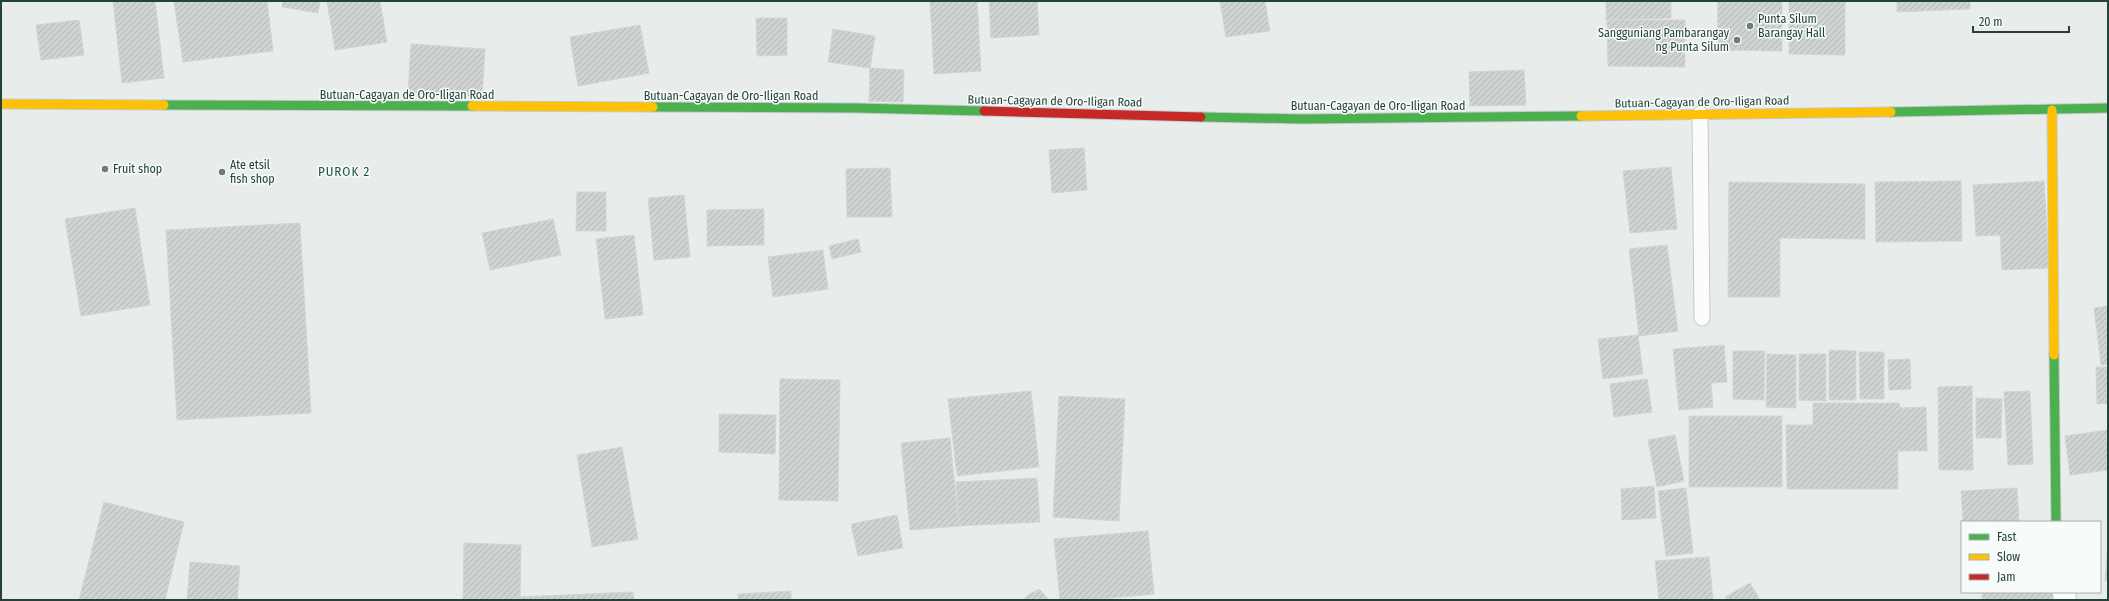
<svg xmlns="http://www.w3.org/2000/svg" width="2109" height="601" font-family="'Fira Sans Condensed',sans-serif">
<defs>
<pattern id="building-hatch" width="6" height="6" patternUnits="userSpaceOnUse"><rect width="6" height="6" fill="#cfd4d2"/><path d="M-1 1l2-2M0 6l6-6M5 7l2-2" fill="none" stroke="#b2b7b5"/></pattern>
</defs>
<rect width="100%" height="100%" fill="#e8edeb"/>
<path fill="url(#building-hatch)" stroke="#d1d6d4" d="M113 1H155L164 78 122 83Z
M174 1H267L273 51 183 62Z
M283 1H320L318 13 282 7Z
M327 1H380L387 42 335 50Z
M930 1H977L981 71 934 74Z
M989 1H1037L1039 35 991 38Z
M1220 1H1265L1270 31 1226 37Z
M1606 1H1671V18L1606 20Z
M1718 1H1782V51L1717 50Z
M1897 1H1970V9L1897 12Z
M1789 2H1845V55L1789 54Z
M756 18H787V55L757 56Z
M79 20 84 55 41 60 36 25Z
M1607 20H1685V67L1608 66Z
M640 25 649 73 578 86 570 37Z
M833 29 875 36 870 68 828 62Z
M411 44 485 49 482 97 408 93Z
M870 68 904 70 903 102 869 101Z
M1524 70 1526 105 1470 106 1469 72Z
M1084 148 1087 190 1052 193 1049 150Z
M1671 167 1677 229 1630 233 1623 171Z
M890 168 892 217H847L846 169Z
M1961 181 1962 241 1876 242 1875 182Z
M2044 181 2049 268 2002 270 2000 235 1976 236 1973 185Z
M1729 182 1865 184V239L1780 238V297H1728Z
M577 192H606V231H576Z
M684 195 690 257 654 260 648 198Z
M135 208 150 305 81 316 65 219Z
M764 209V245L707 246V210Z
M553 219 561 255 490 270 482 233Z
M300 223 311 413 177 420 166 230Z
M634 235 643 315 605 319 596 239Z
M858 239 861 252 832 259 829 246Z
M1667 245 1678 331 1639 336 1629 249Z
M823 250 828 289 773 297 768 257Z
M2108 306V364L2101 365 2094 308Z
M1638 335 1643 374 1603 379 1598 339Z
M1724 345 1727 382 1711 383 1713 407 1679 410 1673 349Z
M1829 350 1856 351V400H1829Z
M1733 351H1765L1764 400 1733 399Z
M1859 352H1884V399H1860Z
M1767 354 1796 355V408L1766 407Z
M1799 354H1826V401L1799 400Z
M1910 359 1911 389 1889 390 1888 360Z
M2096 367H2108V403L2097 404Z
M780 379 840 380 838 501 779 500Z
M1647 379 1652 412 1614 417 1610 384Z
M1972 386 1973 470H1939L1938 387Z
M1031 391 1039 467 957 476 948 399Z
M2030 391 2033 464 2008 465 2004 392Z
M1059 396 1125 399 1119 521 1053 517Z
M1976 398 2002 399 2001 438H1976Z
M1813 403H1899L1900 408 1926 407 1927 451H1898V489H1787L1786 425H1813Z
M719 414 776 415 775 454 719 452Z
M1689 416H1782V487H1689Z
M2108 430V470L2070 475 2065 436Z
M1675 435 1684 481 1657 487 1648 440Z
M950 438 959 526 910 530 901 443Z
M622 447 638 539 592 547 577 455Z
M1037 478 1040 522 959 526 956 482Z
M1654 486 1656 518 1622 520 1621 489Z
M1686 488 1693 553 1666 556 1658 491Z
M2017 488 2019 522H1963L1961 491Z
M104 502 184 522 165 600H79Z
M897 515 903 548 858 556 851 524Z
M1148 531 1154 594 1089 600H1060L1054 539Z
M464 543 521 545 520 600H463Z
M2108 543V581H2105Z
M1709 557 1713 600H1659L1655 561Z
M190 562 240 566 237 600H187Z
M1750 583 1760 600H1727L1725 597Z
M1039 589 1049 600H1023L1028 595Z
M791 591V600H738V594Z
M633 592 634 600H517V597Z
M1982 592H2056V600H1982Z"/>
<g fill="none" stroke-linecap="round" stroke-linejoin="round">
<g stroke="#c5cac8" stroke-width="17">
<path id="lane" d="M1700 114 1702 318"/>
</g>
<g stroke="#c5cac8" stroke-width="24">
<path id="street" d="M2064 592 2065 600"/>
</g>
<g stroke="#c3cbc8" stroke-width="11">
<path id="fast" d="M164 105 472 106
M653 107 856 108 984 111
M1891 112 2108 108
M1201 117 1302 119 1581 116
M2054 355 2056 522"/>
</g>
<g stroke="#c3cbc8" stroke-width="11">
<path id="slow" d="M1 104 164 105
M472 106 653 107
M2052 110 2054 355
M1581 116 1891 112"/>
</g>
<g stroke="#c3cbc8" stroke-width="11">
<path id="jam" d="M984 111 1201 117"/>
</g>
<use href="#lane" stroke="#fcfcfc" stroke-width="15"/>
<use href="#street" stroke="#fcfcfc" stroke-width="22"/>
<use href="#fast" stroke="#4caf50" stroke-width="9"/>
<use href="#slow" stroke="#ffc107" stroke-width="9"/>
<use href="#jam" stroke="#c62828" stroke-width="9"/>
</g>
<g fill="#697e78" stroke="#f7fbf9" stroke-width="1.5">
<circle cx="1750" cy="26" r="4"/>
<circle cx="1737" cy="40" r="4"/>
<circle cx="105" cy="169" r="4"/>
<circle cx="222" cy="172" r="4"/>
</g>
<g text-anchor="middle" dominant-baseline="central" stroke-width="3" stroke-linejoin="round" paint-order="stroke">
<g font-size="12" fill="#24423a" stroke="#f7fbf9" text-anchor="start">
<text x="1758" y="19">Punta Silum<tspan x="1758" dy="14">Barangay Hall</tspan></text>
<text x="1729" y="33" text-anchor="end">Sangguniang Pambarangay<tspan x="1729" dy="14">ng Punta Silum</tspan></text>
<text x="230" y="165">Ate etsil<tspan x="230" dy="14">fish shop</tspan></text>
<text x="113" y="169">Fruit shop</text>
</g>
<g font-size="12" fill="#24423a" stroke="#f7fbf9">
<text x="407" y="95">Butuan-Cagayan de Oro-Iligan Road</text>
<text x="731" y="96">Butuan-Cagayan de Oro-Iligan Road</text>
<text transform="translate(1055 101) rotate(1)">Butuan-Cagayan de Oro-Iligan Road</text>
<text transform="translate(1702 102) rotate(-1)">Butuan-Cagayan de Oro-Iligan Road</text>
<text x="1378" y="106">Butuan-Cagayan de Oro-Iligan Road</text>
</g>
<g font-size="13" letter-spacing="1" fill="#1f5548" stroke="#f7fbf9">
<text x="344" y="171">PUROK 2</text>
</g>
</g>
<rect width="2109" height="601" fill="none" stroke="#24423a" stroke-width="4"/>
<rect x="1961" y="521" width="140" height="72" fill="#f7fbf9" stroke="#a3b1ad"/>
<rect x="1969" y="534" width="20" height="6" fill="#4caf50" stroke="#a3b1ad"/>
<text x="1997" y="541" font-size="12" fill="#24423a">Fast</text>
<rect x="1969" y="554" width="20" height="6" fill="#ffc107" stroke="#a3b1ad"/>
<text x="1997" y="561" font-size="12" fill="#24423a">Slow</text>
<rect x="1969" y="574" width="20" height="6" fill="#c62828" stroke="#a3b1ad"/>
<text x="1997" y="581" font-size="12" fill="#24423a">Jam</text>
<path d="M1973 26v6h96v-6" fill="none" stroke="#24423a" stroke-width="2"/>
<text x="1979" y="26" font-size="12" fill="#24423a" stroke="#f7fbf9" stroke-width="3" paint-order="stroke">20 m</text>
</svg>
